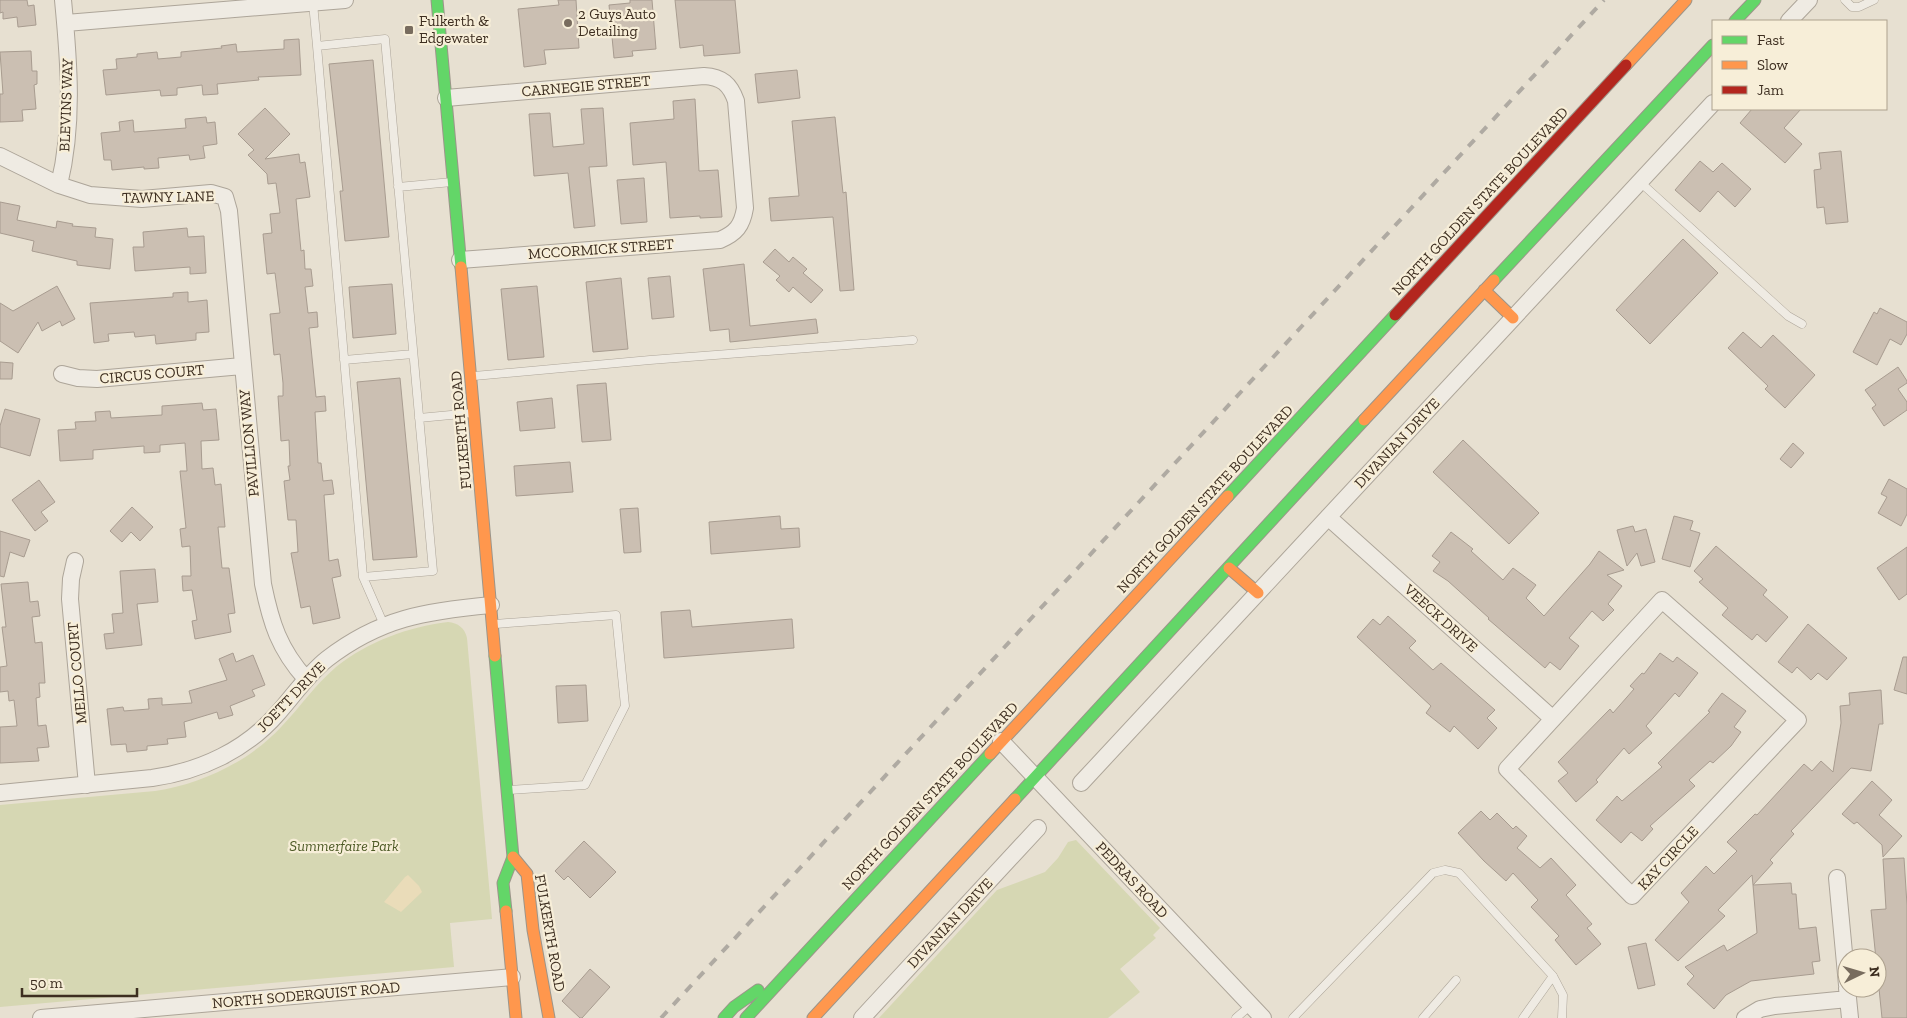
<svg xmlns="http://www.w3.org/2000/svg" width="1907" height="1018" font-family="'Zilla Slab',serif">
<rect width="100%" height="100%" fill="#e7e0d1"/>
<path fill="#d6d7b3" d="M448 622C458 623 465 628 467 638L492 919 450 923 454 967 0 1007V805L155 791C202 784 250 761 282 726 301 706 315 685 336 667 369 641 408 627 448 622Z
M1076 840 1160 928 1153 935 1156 938 1120 969 1140 992 1108 1018H879L997 890 1045 872 1058 858 1068 842Z"/>
<path fill="#eadcb9" d="M408 875 419 886 422 892 401 912 384 902 405 877Z"/>
<path fill="#cbbfb2" stroke="#a89c90" d="M0 0H27L28 6 34 5 36 25 18 27 17 17 3 19V12L0 13Z
M558 0H576L579 48 544 50 546 64 524 67 518 9 559 5Z
M630 0H652L656 49 632 51 633 56 614 58 609 5 630 3Z
M675 0H735L740 53 704 56 703 45 680 48Z
M299 39 301 75 258 77 259 80 217 84 218 94 203 95 202 85 177 88V95L161 96 160 90 106 95 103 70 117 69 116 59 137 57V54L157 52 158 59 181 57V52L222 48 221 46 236 44 237 52 284 49V40Z
M31 51 32 71H37V84L34 85 36 109 22 110 23 121 0 122V94H3L0 52Z
M373 60 389 237 345 241 340 191H343L329 64Z
M797 70 800 98 758 103 755 74Z
M695 99 699 171 718 170 722 217 700 218V216L670 218 666 162 633 165 630 123 674 119 673 101Z
M265 108 290 134 265 159 299 154 300 163 305 162 310 197 296 199 301 251 304 250 305 269H311L313 286 305 287 308 313 317 312 318 327 309 328 316 397 325 396 326 411 315 412 318 463H321L323 481 332 480 334 494 324 495 329 561 338 559 341 576 332 578 340 618 313 624 310 606 301 608 291 553 298 552 296 520H288L284 481 290 480 288 466H290L289 440 281 441 278 396H283V383L280 354 274 355 270 314 280 313 275 273 267 274 263 234 272 233 270 214 280 213 276 183 268 184 267 174 248 155 254 150 238 134Z
M603 108 607 166 589 167 595 226 574 228 568 173 534 176 529 114 550 113 553 147 584 144 581 109Z
M1752 109H1801L1784 128 1802 144 1785 163 1740 123Z
M206 117 207 123 215 122 217 144 203 146 205 158 190 160 189 155 158 158 159 168 144 169V167L112 170 111 160H104L101 133 120 131 119 122 133 120 134 132 186 128 185 119Z
M835 117 843 193 846 192 854 290 840 291 833 217 771 221 769 198 799 196 792 121Z
M1841 151 1848 222 1826 224 1824 207 1817 208 1814 170 1821 169 1819 153Z
M1700 161 1713 172 1722 163 1751 189 1735 207 1718 191 1700 212 1675 190Z
M644 178 647 222 621 224 617 180Z
M0 202 20 206 17 220 56 228 57 221 73 224 72 226 96 228 95 237 113 239 110 269 77 265V261L32 251 34 241 0 233Z
M187 228 188 237 204 236 206 273 190 274V267L135 271 133 247H144L143 232Z
M1683 239 1718 273 1650 344 1616 310Z
M775 249 789 262 793 257 807 269 803 273 823 290 811 303 793 287 789 292 776 280 780 276 763 262Z
M744 264 750 326 816 319 818 333 730 342 729 329 710 331 703 269Z
M670 276 674 317 652 319 648 278Z
M621 278 628 349 593 352 586 282Z
M392 284 396 334 353 338 349 287Z
M57 286 75 319 62 326 60 321 42 331 38 322 18 353 0 341V303L13 311Z
M537 286 544 357 508 360 501 289Z
M188 292V302L207 300 209 332 196 333V340L156 344 155 335 135 337 134 332 108 334 109 341 94 343 90 303 173 297V293Z
M1880 308 1907 322V334L1901 345 1890 339 1877 365 1853 352 1874 312 1877 314Z
M1743 332 1761 348 1773 335 1815 375 1785 408 1765 389 1768 386 1728 348Z
M0 362 13 363 12 379H0Z
M1898 367 1907 381V383L1898 389 1907 402V410L1884 426 1872 408 1876 405 1865 390Z
M400 378 417 557 373 560 357 382Z
M606 383 611 440 582 442 577 385Z
M552 398 555 428 520 431 517 402Z
M202 403 203 410 216 409 219 440 201 441 202 469 213 468 215 485 221 484 225 527H218L222 568H229L235 613 228 614 231 632 195 639 192 621 197 620 192 590 183 591 182 576H191L190 546 182 547 180 529 186 528 180 471H187L185 443 160 445V452L144 453V446L93 450V459L60 461 58 430 76 429 75 422 96 421 95 412 110 411 111 418 162 415V406Z
M5 409 40 419 30 456 0 447V426Z
M1463 440 1539 513 1509 544 1433 472Z
M1793 443 1804 453 1791 468 1780 459Z
M570 462 573 492 516 496 514 466Z
M1889 479 1907 489V514L1901 526 1878 513 1887 497 1881 494Z
M39 480 55 502 41 512 48 521 35 531 12 500Z
M132 507 153 527 140 541 131 532 122 542 110 531Z
M638 508 641 552 624 553 620 509Z
M780 516 781 529 799 528 800 547 711 554 709 522Z
M1674 516 1693 521 1690 530 1700 533 1690 567 1662 559Z
M1633 526 1635 532 1646 529 1655 562 1641 566 1637 553 1627 566 1617 530Z
M0 531 30 540 24 557 10 552 4 577 0 576Z
M1451 532 1473 549 1471 551 1503 580 1513 568 1536 585 1526 598 1544 616 1590 564 1599 551 1624 570 1607 575 1622 586 1608 604 1614 610 1603 621 1592 611 1569 638 1579 646 1560 670 1550 662 1545 668 1488 619 1489 618 1448 581 1433 571 1440 562 1432 556Z
M1716 546 1767 590 1763 595 1788 617 1766 642 1757 634 1752 640 1735 626 1722 615 1728 608 1699 582 1703 579 1694 571Z
M1907 547V594L1899 600 1877 568Z
M155 569 158 602 137 604 142 645 106 649 104 634 114 633 112 614 123 613 120 571Z
M28 582 30 602 38 601 40 616 32 617 35 643 42 642 45 683H39L40 697 36 698 38 726 46 725 49 747 37 748 39 761 0 763V727L17 726 14 700 9 701 8 691 0 692V667L7 666 2 627H6L1 584Z
M690 610 692 627 792 619 794 648 664 658 661 612Z
M1388 616 1416 641 1409 648 1433 670 1441 663 1495 710 1487 718 1497 728 1478 749 1454 726 1450 732 1426 713 1431 706 1357 637 1373 619 1380 625Z
M1808 624 1847 658 1827 680 1818 673 1811 680 1797 667 1792 673 1778 662Z
M233 653 236 662 253 655 265 685 252 690 255 696 230 706 233 715 219 719 217 712 184 722 186 737 167 739 168 744 147 746V750L127 752 126 744 111 745 107 709 123 707 124 711 149 709 148 699 162 698V705L192 703 189 691 227 680 219 659Z
M1660 653 1673 662 1677 657 1698 673 1679 697 1675 693 1646 726 1652 733 1629 754 1624 748 1596 780 1598 782 1576 802 1558 781 1568 773 1558 762 1610 709 1613 713 1634 689 1630 686 1642 673 1644 674Z
M1903 657H1907V694L1894 690Z
M586 685 588 721 558 723 556 686Z
M1881 690 1883 724H1879L1871 771 1851 768 1791 831 1794 834 1770 860 1773 863 1753 885 1752 875 1718 910 1725 916 1678 961 1655 940 1689 902 1681 893 1706 866 1714 874 1737 851 1727 842 1755 814 1757 815 1804 764 1812 771 1821 761 1833 772 1841 723 1840 706 1850 705 1849 693Z
M1722 693 1746 711 1734 727 1741 732 1731 746 1713 763 1710 761 1689 780 1695 786 1650 826 1653 829 1642 841 1631 832 1621 843 1596 820 1617 796 1622 801 1662 767 1658 763 1710 712 1708 711Z
M1872 781 1892 800 1879 815 1902 836 1883 857 1882 845 1857 822 1854 824 1842 814Z
M1481 811 1490 820 1497 813 1513 829 1516 826 1527 836 1517 848 1540 868 1551 858 1576 885 1566 895 1592 924 1587 928 1601 944 1576 965 1555 940 1559 936 1531 907 1538 900 1513 873 1506 881 1484 861 1458 833Z
M584 841 616 872 590 898 568 876 564 880 555 871Z
M1904 858 1907 905V1018H1882L1871 910 1886 909 1883 859Z
M1791 883 1792 894H1796L1799 929 1816 927 1820 961 1812 962 1814 974 1751 981 1726 995 1714 1009 1687 984 1694 976 1685 967 1724 945 1727 951 1757 933 1753 885Z
M1646 943 1655 985 1638 989 1628 947Z
M590 969 610 987 582 1018H580L562 1001Z"/>
<g fill="none" stroke-linecap="round" stroke-linejoin="round">
<g stroke="#ada599" stroke-width="9">
<path id="lane" d="M1845 0 1852 7H1859L1874 0
M313 3 317 46 385 39 433 571 363 577
M317 46 363 577 384 625
M1640 182 1788 316 1802 324
M398 187 452 182
M344 360 413 354
M474 376 650 360 913 340
M419 418 472 413
M495 624 616 615 625 706 585 785 509 790
M1236 1018 1251 1005
M1293 1018 1433 873 1445 870 1459 873 1553 976 1563 995 1562 1018
M1423 1018 1456 980
M1523 1018 1553 976"/>
</g>
<g stroke="#ada599" stroke-width="18">
<path id="street" d="M1789 21 1809 0
M66 23 345 0
M446 98 704 76C722 77 730 84 736 101L745 208C742 226 736 233 720 240L460 260
M0 156 59 185 90 195 142 199 211 193 225 197 229 211 263 584C271 623 279 649 306 679
M59 185C74 124 69 62 63 0
M62 374 78 378 97 379 242 366
M1328 517 1553 719
M75 561 71 579 70 599 87 785
M1662 600 1798 720 1632 896 1507 769Z
M1001 741 1263 1018
M1081 783 1713 103
M0 793 152 778C201 771 246 750 278 713 294 695 308 674 327 659 380 618 426 611 491 605
M1837 878 1847 985
M1847 988 1850 1018
M41 1018 512 977
M862 1018 1038 828
M1745 1018 1760 1009 1775 1006 1848 999"/>
</g>
<g stroke="#9c958a" stroke-width="13">
<path id="fast" d="M437 0 461 267
M1735 21 1755 0
M1494 280 1713 45
M1228 496 1395 315
M495 656 513 857 503 883 506 911
M1015 799 1364 420
M724 1018 734 1007 758 990
M746 1018 990 754"/>
</g>
<g stroke="#9c958a" stroke-width="13">
<path id="slow" d="M1626 65 1686 0
M461 267 495 656
M1484 290 1513 318
M1364 420 1494 280
M1229 568 1258 593
M990 754 1228 496
M513 857 527 874 533 930 549 1018
M506 911 516 1018
M813 1018 1015 799"/>
</g>
<g stroke="#9c958a" stroke-width="13">
<path id="jam" d="M1395 315 1626 65"/>
</g>
<use href="#lane" stroke="#efebe3" stroke-width="8"/>
<use href="#street" stroke="#efebe3" stroke-width="16"/>
<use href="#fast" stroke="#63d668" stroke-width="11"/>
<use href="#slow" stroke="#ff974d" stroke-width="11"/>
<use href="#jam" stroke="#b3261e" stroke-width="11"/>
<path stroke="#afaaa2" stroke-width="4" stroke-dasharray="9 9" stroke-linecap="butt" d="M661 1018 1604 0"/>
</g>
<g fill="#786c5e" stroke="#f7eed8" stroke-width="2">
<circle cx="568" cy="23" r="5"/>
<rect x="404" y="25" width="10" height="10" rx="2.5"/>
</g>
<g text-anchor="middle" dominant-baseline="central" stroke-width="4.5" stroke-linejoin="round" paint-order="stroke">
<g font-size="15" fill="#3d2e20" stroke="#f7eed8" text-anchor="start">
<text x="578" y="14">2 Guys Auto<tspan x="578" dy="17">Detailing</tspan></text>
<text x="419" y="21">Fulkerth &amp;<tspan x="419" dy="17">Edgewater</tspan></text>
</g>
<g font-size="15" fill="#3d2e20" stroke="#f7eed8">
<text transform="translate(586 86) rotate(-5)">CARNEGIE STREET</text>
<text transform="translate(66 105) rotate(-88)">BLEVINS WAY</text>
<text transform="translate(168 197) rotate(-1)">TAWNY LANE</text>
<text transform="translate(1480 201) rotate(-47)">NORTH GOLDEN STATE BOULEVARD</text>
<text transform="translate(601 249) rotate(-4)">MCCORMICK STREET</text>
<text transform="translate(152 374) rotate(-5)">CIRCUS COURT</text>
<text transform="translate(461 430) rotate(-95)">FULKERTH ROAD</text>
<text transform="translate(249 443) rotate(-95)">PAVILLION WAY</text>
<text transform="translate(1397 443) rotate(-47)">DIVANIAN DRIVE</text>
<text transform="translate(1205 499) rotate(-47)">NORTH GOLDEN STATE BOULEVARD</text>
<text transform="translate(1441 618) rotate(42)">VEECK DRIVE</text>
<text transform="translate(77 673) rotate(-95)">MELLO COURT</text>
<text transform="translate(291 697) rotate(-46)">JOETT DRIVE</text>
<text transform="translate(930 796) rotate(-47)">NORTH GOLDEN STATE BOULEVARD</text>
<text transform="translate(1668 858) rotate(-47)">KAY CIRCLE</text>
<text transform="translate(1132 880) rotate(47)">PEDRAS ROAD</text>
<text transform="translate(950 923) rotate(-47)">DIVANIAN DRIVE</text>
<text transform="translate(550 933) rotate(80)">FULKERTH ROAD</text>
<text transform="translate(306 995) rotate(-5)">NORTH SODERQUIST ROAD</text>
</g>
<g font-size="15" font-style="italic" fill="#4d5a26" stroke="#f7eed8">
<text x="344" y="846">Summerfaire Park</text>
</g>
</g>
<rect x="1712" y="20" width="175" height="90" fill="#f7eed8" stroke="#ada18e"/>
<rect x="1722" y="36" width="25" height="8" fill="#63d668" stroke="#ada18e"/>
<text x="1757" y="45" font-size="15" fill="#3d2e20">Fast</text>
<rect x="1722" y="61" width="25" height="8" fill="#ff974d" stroke="#ada18e"/>
<text x="1757" y="70" font-size="15" fill="#3d2e20">Slow</text>
<rect x="1722" y="86" width="25" height="8" fill="#b3261e" stroke="#ada18e"/>
<text x="1757" y="95" font-size="15" fill="#3d2e20">Jam</text>
<g transform="translate(1862 973) rotate(85)"><circle r="24" fill="#f7eed8" stroke="#ada18e"/>
<path d="M0-4L9 19L0 12L-9 19Z" fill="#786c5e"/>
<text y="-8" font-size="14" font-weight="bold" text-anchor="middle" fill="#3d2e20">N</text>
</g>
<path d="M22 988v8h115v-8" fill="none" stroke="#3d2e20" stroke-width="2.5"/>
<text x="30" y="988" font-size="15" fill="#3d2e20" stroke="#f7eed8" stroke-width="4" paint-order="stroke">50 m</text>
</svg>
